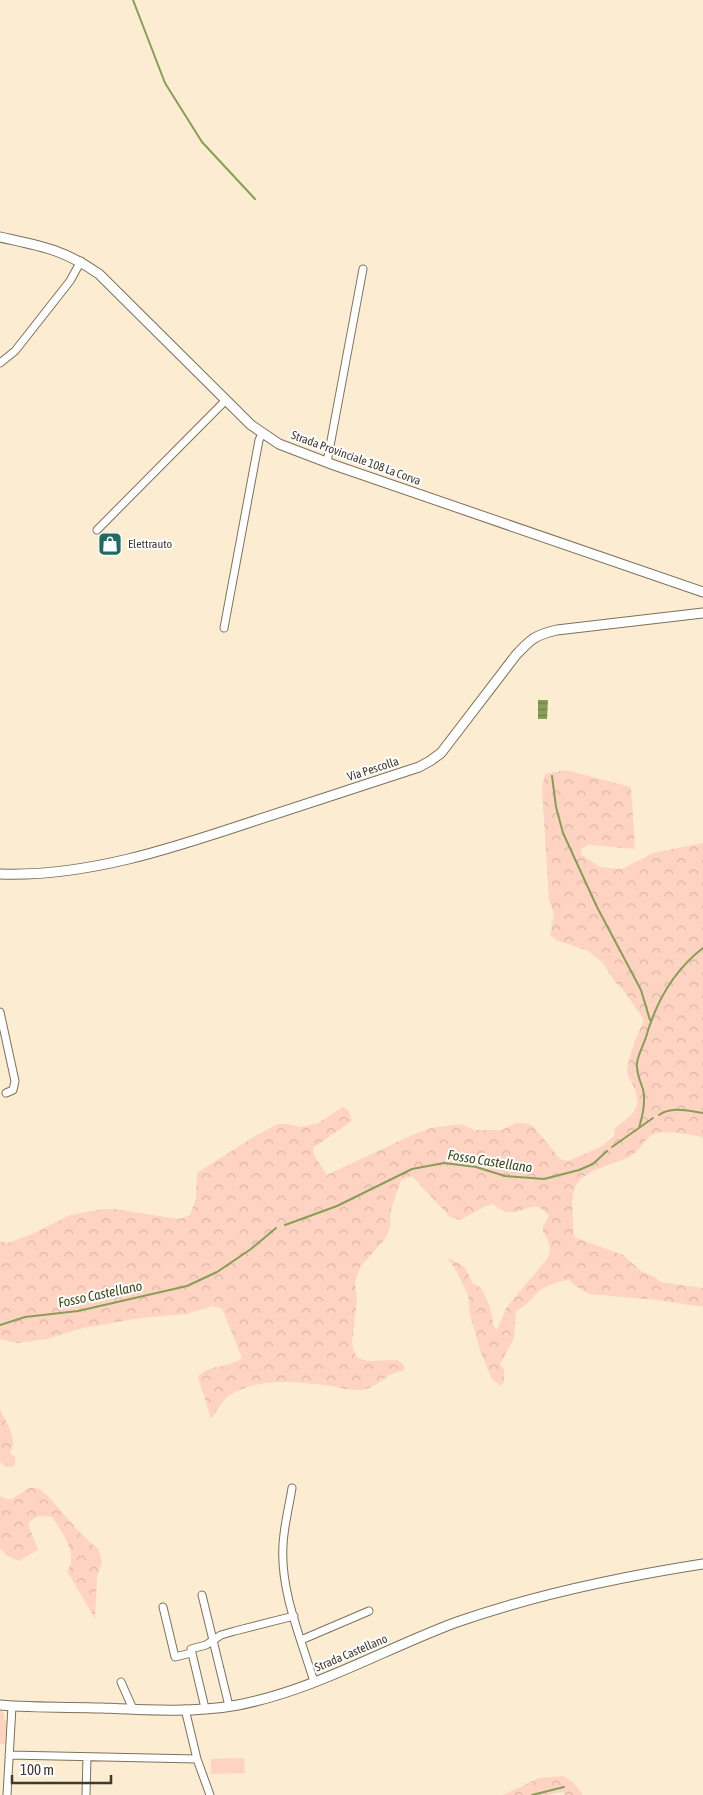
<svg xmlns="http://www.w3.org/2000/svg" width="703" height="1795" font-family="'Asap Condensed',sans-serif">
<defs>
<pattern id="forest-crowns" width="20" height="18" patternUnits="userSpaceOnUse" patternTransform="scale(1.25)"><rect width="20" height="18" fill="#fed3c2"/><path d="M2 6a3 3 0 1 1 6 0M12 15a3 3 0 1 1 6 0" fill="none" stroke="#dbb6a7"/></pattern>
<pattern id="water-rules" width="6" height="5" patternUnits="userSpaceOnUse" patternTransform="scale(1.25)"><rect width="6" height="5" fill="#869e55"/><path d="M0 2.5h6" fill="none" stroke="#6f8247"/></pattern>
</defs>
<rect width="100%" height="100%" fill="#fcedd2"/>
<path fill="url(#forest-crowns)" d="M566 770 631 787 635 849 588 845 581 849 582 855 600 867 622 869 653 853 703 843V1138C692 1134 668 1131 657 1133 644 1137 641 1150 631 1156 616 1164 586 1169 577 1184 568 1199 575 1218 573 1234L576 1238 623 1255 641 1271 653 1276 661 1282 703 1288V1307L657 1300 589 1294 577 1287 569 1280C559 1281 546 1285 538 1292 531 1299 526 1306 516 1311L514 1338 500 1364 504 1370V1382L501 1386 492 1379 482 1356 470 1315 468 1295 455 1269 448 1258 465 1267 472 1282 482 1289 490 1307 494 1327 497 1330 506 1308 547 1259C552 1250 550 1241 543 1233V1226L549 1216C533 1196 525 1215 507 1212 503 1212 497 1207 493 1204L484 1207 460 1220 450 1217 412 1176 401 1180 391 1209 390 1228 385 1239 360 1267 355 1282 357 1300 352 1342 354 1352 358 1358 368 1361 397 1360 404 1365V1371C388 1371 378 1388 362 1390 350 1391 337 1387 324 1385 294 1381 257 1378 230 1395 222 1400 217 1411 211 1419L198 1377C208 1364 230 1368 242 1358L222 1309 212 1306 188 1314 141 1318 83 1328 47 1339 17 1343 0 1339V1241L7 1243 32 1234 70 1215 103 1209H115L179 1219 190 1215 196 1198 197 1173 255 1136 278 1124H287L301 1127 318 1123 343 1107 349 1111 352 1121 313 1148 314 1155 327 1175 412 1135 431 1128 461 1124 475 1130H502L516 1123H525L533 1126 560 1159 568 1161 602 1146 614 1136 615 1128C632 1115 644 1109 633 1085 631 1080 627 1077 627 1071 629 1053 637 1036 644 1020L624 991 616 983 602 962 588 951 556 940 550 935 554 914 549 900 542 788 545 774Z
M0 1409C6 1424 19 1437 10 1453L15 1457V1464L13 1467 5 1466 0 1462Z
M29 1488H38L49 1497 81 1534 99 1550 102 1563 97 1576 95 1619 67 1571C80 1555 61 1531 52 1517 41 1516 35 1515 28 1524L38 1550 19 1561 6 1555 0 1548V1496L10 1500Z
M563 1776 573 1782 583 1795H565L563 1792 545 1795H503L539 1778Z"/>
<path fill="#fed3c2" d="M0 1710 3 1711 5 1720 7 1721 5 1744H0Z
M244 1758 245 1773 211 1774V1759Z"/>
<path fill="url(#water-rules)" d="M538 700H548L547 719H538Z"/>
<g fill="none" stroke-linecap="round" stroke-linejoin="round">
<path stroke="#869e55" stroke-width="2" d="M133 0 165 83 202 142 255 199
M552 776 556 807 563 833 597 907 641 990 650 1020
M659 1115C672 1106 688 1111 703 1113
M639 1128C643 1115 646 1102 643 1089 640 1081 636 1072 637 1063 638 1055 643 1046 646 1037 656 1002 673 971 703 948
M612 1147 653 1118
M285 1225 337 1206 412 1169 444 1163 476 1167 505 1176 544 1179 579 1170 593 1164 607 1151
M0 1325 25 1317 78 1311 187 1286 217 1272 251 1249 276 1228
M532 1795 564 1787"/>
<g stroke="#7d7159" stroke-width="9">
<path id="minor" d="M0 363 15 351 70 281 81 261
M327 462 363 269
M97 530 225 401
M224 628 259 440 262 434
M0 1012 15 1081 13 1090 6 1093
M292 1488C289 1507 284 1525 283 1545 280 1591 301 1638 314 1682
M202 1595 229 1706
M163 1607 175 1657 191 1653
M301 1640 369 1611
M121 1682 133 1709
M205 1708 191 1649 206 1645 221 1635 235 1631 294 1616
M185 1709 197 1759 210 1795
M9 1755 197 1759
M7 1795 12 1706
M86 1795 87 1757"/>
</g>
<g stroke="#7d7159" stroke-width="11">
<path id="tertiary" d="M0 237C41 246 63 249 99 274L251 425 279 444 334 465 703 592
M0 874C86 877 170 849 251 822 307 804 363 785 419 767L430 761 441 753 516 655C531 639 535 635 557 630L703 613
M0 1705C34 1708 68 1707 102 1708 145 1710 195 1713 238 1705 315 1690 384 1649 457 1622 537 1594 620 1577 703 1564"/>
</g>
<use href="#minor" stroke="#fff" stroke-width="7"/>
<use href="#tertiary" stroke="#fff" stroke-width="9"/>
</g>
<defs>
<g id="shop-square" transform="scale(1.25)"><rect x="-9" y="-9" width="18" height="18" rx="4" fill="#206a61" stroke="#fff"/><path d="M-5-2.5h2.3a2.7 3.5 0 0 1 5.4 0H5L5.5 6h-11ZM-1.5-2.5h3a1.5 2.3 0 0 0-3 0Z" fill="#fff"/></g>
</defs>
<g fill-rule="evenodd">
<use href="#shop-square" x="110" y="544"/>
</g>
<g text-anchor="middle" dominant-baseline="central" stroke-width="4" stroke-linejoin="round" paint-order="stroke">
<g font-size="12" fill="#3f392e" stroke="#fff">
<text transform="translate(356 458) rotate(20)">Strada Provinciale 108 La Corva</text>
<text transform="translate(373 769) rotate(-18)">Via Pescolla</text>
<text transform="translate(351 1653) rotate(-23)">Strada Castellano</text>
</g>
<g font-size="12" fill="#3f392e" stroke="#fff" text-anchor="start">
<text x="128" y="544">Elettrauto</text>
</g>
<g font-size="14" font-style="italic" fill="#3a4914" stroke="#fff">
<text transform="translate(490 1161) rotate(9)">Fosso Castellano</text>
<text transform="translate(100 1294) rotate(-12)">Fosso Castellano</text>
</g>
</g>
<path d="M12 1775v8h99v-8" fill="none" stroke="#3f392e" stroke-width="2.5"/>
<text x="20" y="1775" font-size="15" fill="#3f392e" stroke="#ffffff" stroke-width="4" paint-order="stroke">100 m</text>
</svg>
